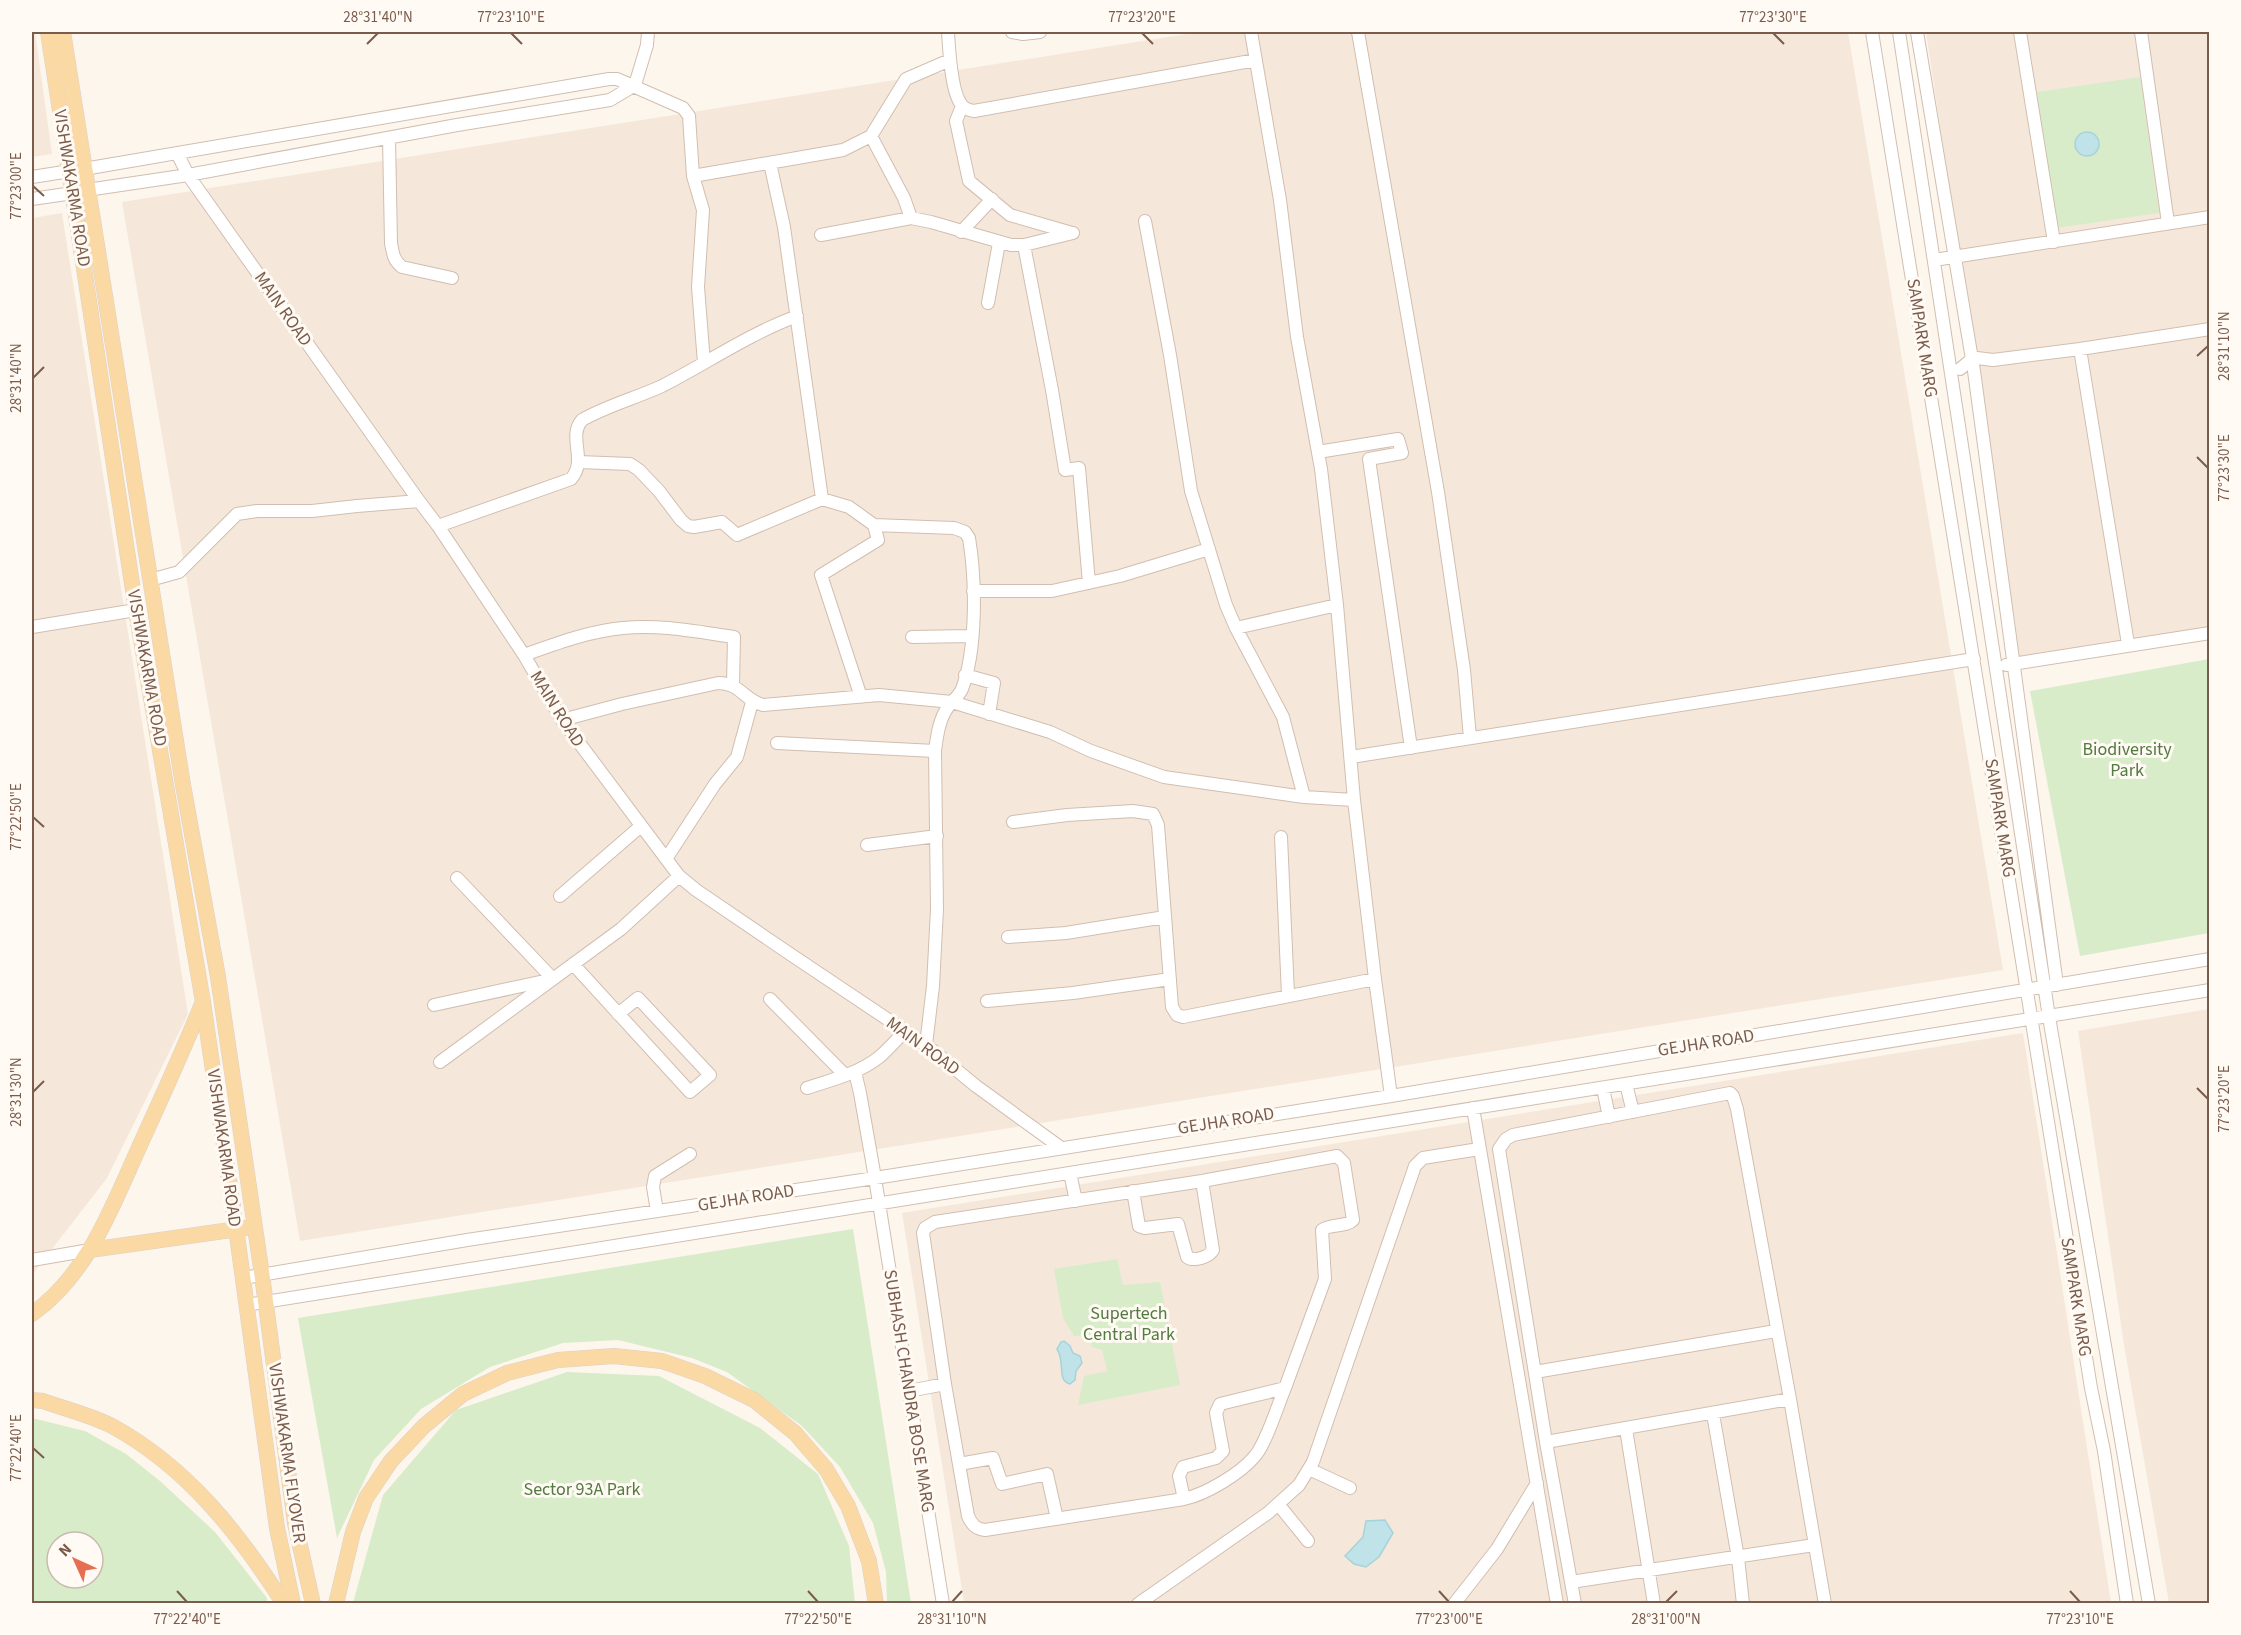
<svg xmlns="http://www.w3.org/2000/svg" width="2241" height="1635" font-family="'Source Sans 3',sans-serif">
<rect width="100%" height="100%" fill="#fdf6ec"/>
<path fill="#f5e8da" d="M32 32H35L52 154 32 157Z
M1199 32H1848L2003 970 300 1241 122 202Z
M1926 32H2209V631L2020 663Z
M62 213 188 1014 107 1178 32 1275V218Z
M2209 1009V1603H2169L2124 1345 2078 1031Z
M2023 1033 2111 1603H964L902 1213Z"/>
<path fill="#d8ecc9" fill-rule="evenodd" d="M2140 77 2159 213 2056 228 2037 92Z
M2209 659V933L2080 956 2030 691Z
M853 1229 911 1603H887L886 1572 873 1523 840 1467 802 1426 727 1372 692 1358 618 1340 563 1343 490 1367 421 1409 374 1460 337 1538 298 1318Z
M1117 1259 1123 1285 1160 1282 1180 1385 1078 1405 1084 1376 1107 1371 1102 1350 1092 1347 1090 1335 1074 1336 1063 1318 1054 1269Z
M567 1372 659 1376 760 1428 818 1474 849 1546 855 1603H353L383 1495 456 1410Z
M32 1418 85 1431 126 1454 160 1481 215 1532 267 1598V1603H32ZM57 1542H93V1578H57Z"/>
<path fill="#bfe3e8" stroke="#a5d3da" stroke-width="1.5" d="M2075 144a12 12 0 1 1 24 0a12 12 0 1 1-24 0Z
M1064 1341 1070 1346 1073 1353 1080 1356 1082 1363 1076 1371 1075 1380 1070 1384C1056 1380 1066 1363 1057 1349L1061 1342Z
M1385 1520 1393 1533 1379 1557 1366 1567 1354 1564 1345 1556 1363 1537 1366 1521Z"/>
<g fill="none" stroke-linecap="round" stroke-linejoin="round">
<g stroke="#d1beb0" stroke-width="14">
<path id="minor" d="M948 32C949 48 951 91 961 104 964 109 969 110 974 111L1256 60
M1012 32 1023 34 1040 32
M1251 32 1280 200 1297 337 1321 469 1337 605 1354 800 1375 979 1391 1096
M1358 32 1438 492 1464 670 1470 738
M1872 32 2091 1388 2104 1451 2127 1604
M1899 32 2049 1017 2149 1604
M1917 32 1974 371 2057 985
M2020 32 2054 242
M2141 32 2168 223
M962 106 956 121 969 181 1010 215 1072 233
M871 136 904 198 911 218
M389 138 391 243C393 253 393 260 402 267L452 278
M177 153 188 175 419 501 438 526 524 655 562 720 679 876 696 890 793 956 926 1045 976 1086 1060 1147
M770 163 784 227 822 499
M84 169 609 79H617L683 108 689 116 693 176 703 210 698 287 704 363
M693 176 843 150 871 136 906 79 950 60
M32 177 70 171
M87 190 188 175 457 125 610 100 635 85 647 45 648 32
M32 199 73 193
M1145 221 1170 355 1191 491 1226 605 1236 628 1283 717 1304 797
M961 232 992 199
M821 235 911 218 931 222 1011 245H1024L1073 233
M1024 245 1052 390 1065 470 1079 468 1089 583
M1934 260 2210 217
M988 303 999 243
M2080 349 2128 644
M1960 369 1972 359 1977 358 1993 360 2080 349 2210 329
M1318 452 1398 439 1402 453 1369 459 1411 748
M579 462 630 464 639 470 659 491 681 520 688 526 694 527 722 522 737 535 822 499 849 507 874 525 954 528 965 532 969 538C976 580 977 649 962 689 959 696 952 701 948 707 939 719 937 736 935 751L937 909 933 986 926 1045
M438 526 571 479C588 460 567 437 582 420 606 406 636 398 662 386 707 363 749 334 797 316
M150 580 179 572 237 514 257 511H312L357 506 419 501
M973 591H1052L1120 576 1209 549
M32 627 136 610
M1236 628 1337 605
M912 637 972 636
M524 655C555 644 589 631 623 628 660 624 698 632 734 637L733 685
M2006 665 2210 633
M965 675 994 683 989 714
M861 697 821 575 878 540 874 525
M562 720 622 704 718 683C741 683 743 700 763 705L879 695 952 702 1050 732 1091 751 1164 777 1304 797 1354 800
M777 743 935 751
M1351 757 1974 659
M1013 822 1067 815 1133 811 1153 814 1158 825 1172 1007 1177 1015 1183 1017 1375 979
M1281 837 1288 995
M867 845 937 836
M666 859 715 784 737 757 752 702
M457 878 553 979
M560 896 641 826
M1008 937 1066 933 1165 917
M573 964 690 1092 710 1075 638 998 618 1014
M770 999 845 1075
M987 1001 1073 993 1170 979
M434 1005 549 980
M440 1062 621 929 679 876
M855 1072 860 1093 875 1178 943 1604
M1626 1084 1633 1112
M807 1088C831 1080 857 1074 878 1058 888 1050 896 1040 905 1031
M1603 1088 1609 1117
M1473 1108 1557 1604
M1337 1156 1344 1163 1353 1220C1345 1228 1331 1223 1322 1230L1325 1279 1285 1388 1220 1404 1216 1413 1223 1451 1216 1458 1183 1467 1179 1476 1184 1499 985 1530C976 1529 972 1525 968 1516L945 1384 923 1233 925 1228 935 1222 1202 1181Z
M1070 1173 1076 1201
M1133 1191 1139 1226 1145 1228 1178 1224 1187 1257C1194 1262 1209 1257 1213 1250L1202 1181
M657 1211 653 1187 655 1176 690 1154
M32 1260 90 1250
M243 1278 467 1240 875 1178 1391 1096 2210 959
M246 1305 2210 990
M1535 1372 1776 1331
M909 1391 945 1384
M1713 1414 1738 1558 1743 1604
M1626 1429 1654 1604
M1546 1442 1790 1399
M959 1464 993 1458 1002 1484 1047 1474 1057 1519
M1309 1469 1350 1488
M1184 1499C1206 1494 1240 1474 1255 1456 1267 1441 1277 1407 1285 1388
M1278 1504 1308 1541
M1571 1582 1814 1545
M1138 1604 1268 1513 1299 1485 1313 1462 1415 1166 1423 1158 1479 1149
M1454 1604 1497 1549 1537 1483
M1575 1604 1546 1442 1499 1149 1506 1139 1513 1135 1730 1093 1733 1096 1737 1109 1790 1399 1825 1604"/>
</g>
<g stroke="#dad1cd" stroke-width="16">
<path id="major" d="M48 32 136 610 203 1002 236 1228 277 1528 293 1604
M63 32 183 785 218 977 262 1275 295 1523 313 1604
M90 1250 245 1228
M32 1314C89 1274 113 1204 141 1143 162 1097 183 1051 202 1004
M32 1400 43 1401C65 1409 91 1415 112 1426 187 1467 239 1533 284 1604
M336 1604 353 1532 366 1498 391 1461 424 1426 463 1394 507 1373 558 1360 614 1356 662 1361 705 1376 754 1400 795 1433 826 1469 848 1506 869 1561 876 1604"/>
</g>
<use href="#minor" stroke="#fff" stroke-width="12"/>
<use href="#major" stroke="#fbd9a5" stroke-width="15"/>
</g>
<path fill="none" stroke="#7a5c4d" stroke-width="2" d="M511 33 522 44M1142 33 1153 44M1773 33 1784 44M367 44 378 33M33 186 44 196M2197 356 2208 346M33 378 44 367M2197 457 2208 468M33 817 44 827M2197 1088 2208 1099M33 1092 44 1081M33 1448 44 1458M177 1591 187 1602M808 1591 818 1602M1439 1591 1449 1602M2070 1591 2080 1602M952 1602 962 1591M1666 1602 1677 1591"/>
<g text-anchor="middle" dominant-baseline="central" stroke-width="6" stroke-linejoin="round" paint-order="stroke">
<g font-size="18" fill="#7a5c4d" stroke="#fffaf3">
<text transform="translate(72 188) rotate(81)">VISHWAKARMA ROAD</text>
<text transform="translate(283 309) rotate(55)">MAIN ROAD</text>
<text transform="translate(1922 338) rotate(81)">SAMPARK MARG</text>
<text transform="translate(147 668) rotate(80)">VISHWAKARMA ROAD</text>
<text transform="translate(557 709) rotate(58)">MAIN ROAD</text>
<text transform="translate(2000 818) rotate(81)">SAMPARK MARG</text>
<text transform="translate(1706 1043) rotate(-9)">GEJHA ROAD</text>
<text transform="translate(923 1046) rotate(36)">MAIN ROAD</text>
<text transform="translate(1226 1121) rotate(-9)">GEJHA ROAD</text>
<text transform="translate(224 1148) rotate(82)">VISHWAKARMA ROAD</text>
<text transform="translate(746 1198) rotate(-9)">GEJHA ROAD</text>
<text transform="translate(2076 1297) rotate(81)">SAMPARK MARG</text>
<text transform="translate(909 1391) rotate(81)">SUBHASH CHANDRA BOSE MARG</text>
<text transform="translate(287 1453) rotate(82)">VISHWAKARMA FLYOVER</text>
</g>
<g font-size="18" fill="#537a41" stroke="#fffaf3">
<text x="2127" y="749">Biodiversity<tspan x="2127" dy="21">Park</tspan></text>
<text x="1129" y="1313">Supertech<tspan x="1129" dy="21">Central Park</tspan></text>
<text x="582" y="1489">Sector 93A Park</text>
</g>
</g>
<rect width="2241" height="1635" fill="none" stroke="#fffaf3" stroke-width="66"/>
<g transform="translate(75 1560) rotate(315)"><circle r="28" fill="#fffaf3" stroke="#cabbb1" stroke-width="1.5"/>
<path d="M0-4.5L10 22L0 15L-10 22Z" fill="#e76f51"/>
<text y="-9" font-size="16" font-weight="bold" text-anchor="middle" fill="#7a5c4d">N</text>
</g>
<rect x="33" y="33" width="2175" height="1569" fill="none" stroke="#7a5c4d" stroke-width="2"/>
<g font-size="15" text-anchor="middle" fill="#7a5c4d">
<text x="378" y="22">28°31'40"N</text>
<text x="511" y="22">77°23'10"E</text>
<text x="1142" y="22">77°23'20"E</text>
<text x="1773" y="22">77°23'30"E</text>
<text transform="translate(16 186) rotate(-90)" y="5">77°23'00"E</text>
<text transform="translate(2224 346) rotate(-90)" y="5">28°31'10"N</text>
<text transform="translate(16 378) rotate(-90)" y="5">28°31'40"N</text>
<text transform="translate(2224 468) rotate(-90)" y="5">77°23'30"E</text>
<text transform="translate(16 817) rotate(-90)" y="5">77°22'50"E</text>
<text transform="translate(16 1092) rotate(-90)" y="5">28°31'30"N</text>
<text transform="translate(2224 1099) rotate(-90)" y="5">77°23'20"E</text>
<text transform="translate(16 1448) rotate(-90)" y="5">77°22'40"E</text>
<text x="187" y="1624">77°22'40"E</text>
<text x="818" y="1624">77°22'50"E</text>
<text x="952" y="1624">28°31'10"N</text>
<text x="1449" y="1624">77°23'00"E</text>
<text x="1666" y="1624">28°31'00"N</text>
<text x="2080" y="1624">77°23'10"E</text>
</g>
</svg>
